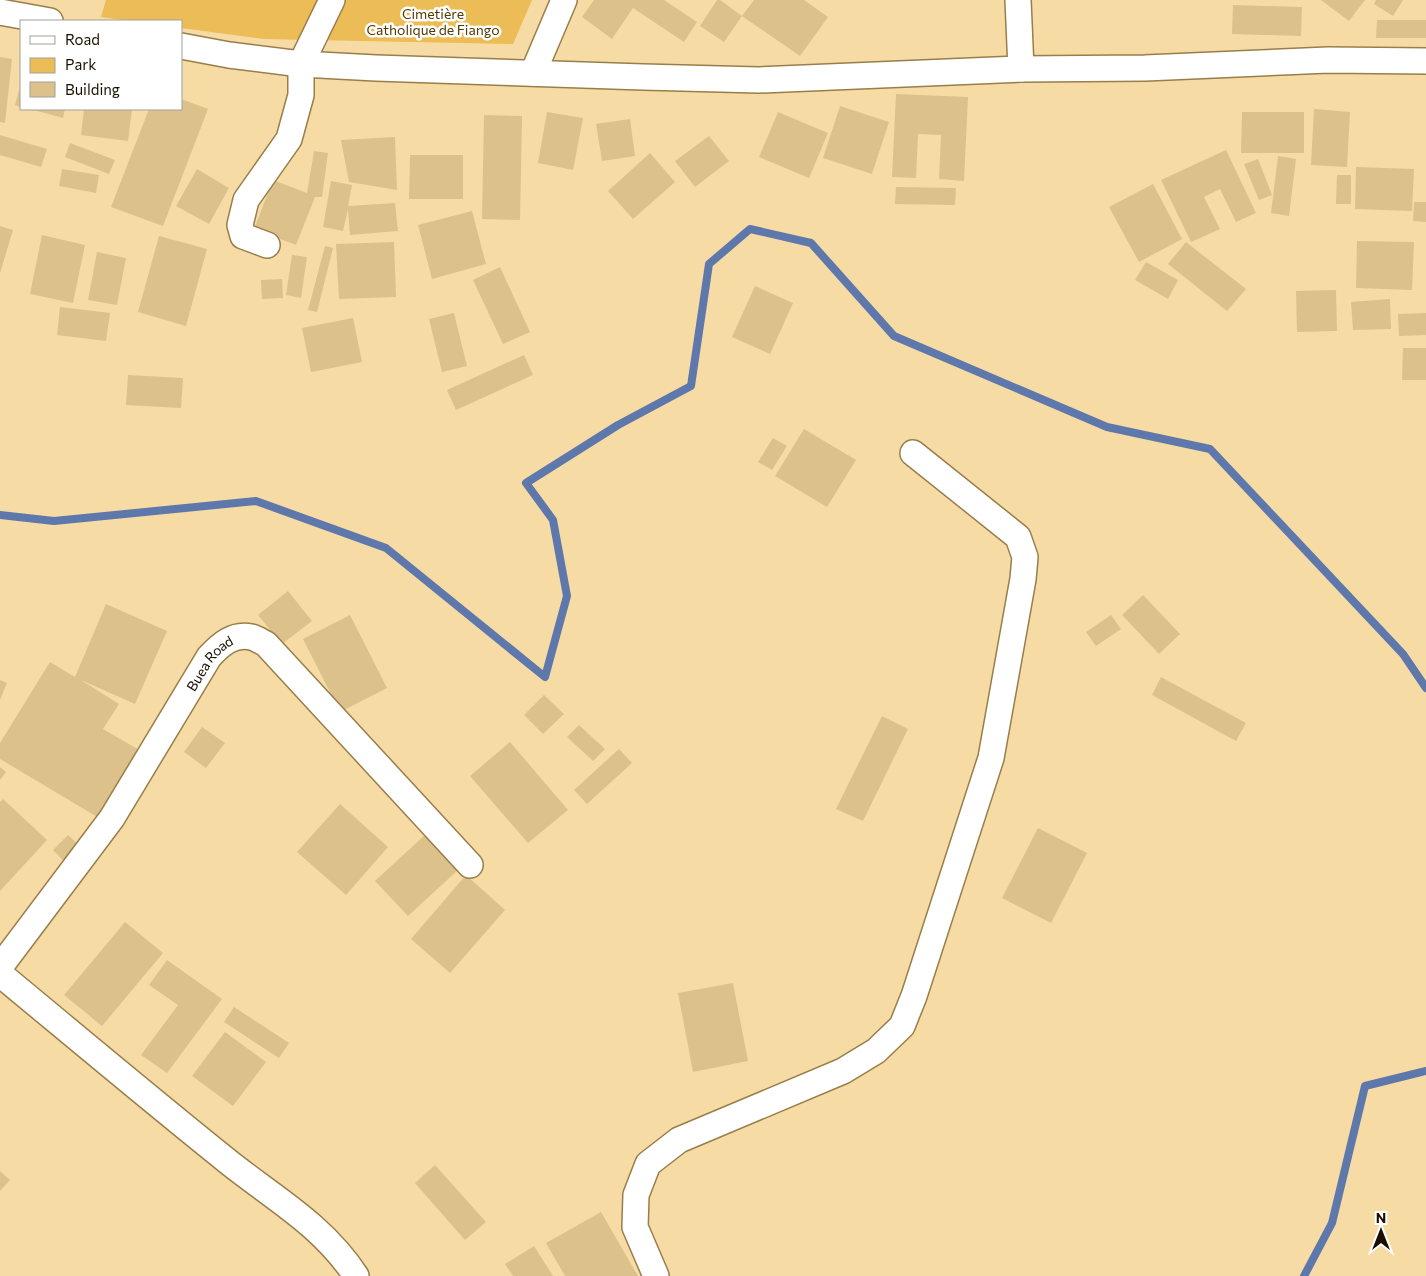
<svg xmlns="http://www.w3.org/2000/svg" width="1426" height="1276" font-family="Commissioner,sans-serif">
<rect width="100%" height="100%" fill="#f7dba4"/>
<path fill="#ecbc56" d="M106 0H532L513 44 264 39 181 28V21H130L101 17Z"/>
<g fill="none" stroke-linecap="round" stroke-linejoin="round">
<path stroke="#5e78ac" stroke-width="8" d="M0 515 54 521 256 501 386 548 545 677 567 596 553 520 526 483 618 425 691 386 709 264 750 229 811 243 894 336 1107 427 1210 449 1403 654 1426 688
M1304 1276 1332 1223 1365 1086 1426 1071"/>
</g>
<path fill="#ddc18b" d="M594 0H664L697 22 684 42 633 8 612 39 582 17Z
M717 0H720L742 16 724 42 700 26Z
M754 0H804L828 17 800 56 742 16Z
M1321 0H1365L1349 21Z
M1376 0H1403L1393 16 1374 4Z
M1233 5 1302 7 1301 36 1232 34Z
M1377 20H1426V38H1376Z
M0 57 12 59 5 123 0 122Z
M21 84V107L15 105Z
M896 94 968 97 964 181 939 179 941 135 918 134 916 178 892 177Z
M181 99 208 109 163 226 111 207 149 109H181Z
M840 106 889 122 872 174 823 158Z
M30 109H65L63 118Z
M84 109H132L128 141 81 135Z
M1314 109 1350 112 1347 167 1311 165Z
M547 112 583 118 573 170 538 163Z
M778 112 828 133 809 178 759 157Z
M1242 112H1304V153H1241Z
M484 115 522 116 520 220 482 219Z
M630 119 635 156 602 161 596 124Z
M0 135 47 149 41 167 0 155Z
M709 136 729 161 695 187 675 161Z
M395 137 397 190 349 182 341 140Z
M70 143 115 160 109 174 65 157Z
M1226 150 1256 213 1236 222 1220 189 1204 197 1220 229 1191 242 1161 180Z
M314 151 328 153 322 197H315L296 245 254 229 273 180 307 193Z
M650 153 675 182 633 219 608 191Z
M410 155H463V199H409Z
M1278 156 1296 159 1289 216 1271 213Z
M1258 159 1272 195 1259 200 1244 164Z
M1356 167 1414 169 1412 211 1355 209Z
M62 169 99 175 96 193 59 186Z
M197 169 229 188 209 224 176 206Z
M1337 175H1351V204H1336Z
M331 181 352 185 348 206 395 203 398 231 350 235 348 209 343 231 323 227Z
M1153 184 1182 239 1139 262 1109 207Z
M896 187 956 188 955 205 895 204Z
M1414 202H1426V222L1413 221Z
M472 211 486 264 432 279 418 225Z
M0 226 13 230 0 273Z
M42 235 85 245 73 303 30 294Z
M159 236 207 249 186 326 138 312Z
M1357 241 1414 242 1412 290 1356 288Z
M394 242 396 297 339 299 336 244Z
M1186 242 1246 289 1227 311 1168 264Z
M325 246 333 248 317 312 308 310Z
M97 252 126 258 117 305 88 300Z
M292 255 307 257 301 298 286 295Z
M1146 262 1178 280 1168 299 1135 280Z
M500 267 530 332 503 344 473 280Z
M282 279 283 298 262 299 261 280Z
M755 286 793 303 770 354 732 337Z
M1336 290 1337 331 1297 332 1296 291Z
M1390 299 1391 329 1353 330 1351 302Z
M60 307 110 313 106 341 57 335Z
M454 313 467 366 442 372 429 319Z
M1426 313V335L1399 336 1398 314Z
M353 318 362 362 311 372 302 328Z
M1403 348H1426V380H1402Z
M524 355 533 375 456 410 447 390Z
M128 375 183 378 181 408 126 405Z
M804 429 856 460 827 507 775 476Z
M773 438 787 446 772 470 758 462Z
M288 591 312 621 282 644 258 615Z
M1143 595 1180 634 1159 654 1122 615Z
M106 604 167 631 135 704 81 680 119 704 103 729 141 751 99 818 0 759V743L50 662 75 677Z
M350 615 387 688 340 712 303 639Z
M1111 615 1121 629 1096 646 1086 632Z
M1161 677 1246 723 1236 741 1152 695Z
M0 680 7 683 0 700Z
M544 695 564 714 543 734 524 715Z
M882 716 908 729 863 821 836 809Z
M579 725 605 749 593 761 567 737Z
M202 727 225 743 206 768 184 752Z
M510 742 568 810 528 843 470 776Z
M619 749 632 763 587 804 574 790Z
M0 767 6 772 0 780Z
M3 799 47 840 0 891V802Z
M340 804 388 847 346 895 297 852Z
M1038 828 1087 853 1051 923 1002 898Z
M426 834 459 869 408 916 375 881Z
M68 835 83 849 68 865 53 850Z
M466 875 505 910 450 973 411 939Z
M125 922 163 953 102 1026 64 995Z
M167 960 222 999 167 1073 141 1055 178 1005 149 985Z
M733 983 748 1061 693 1072 678 993Z
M234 1007 289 1043 279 1058 224 1022Z
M225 1032 266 1062 233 1106 192 1076Z
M435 1165 486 1222 465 1240 415 1183Z
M0 1171 10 1180 0 1191Z
M601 1212 638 1276H565L546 1243Z
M534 1246 553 1276H513L505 1264Z"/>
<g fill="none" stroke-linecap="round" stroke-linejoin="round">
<g stroke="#987e4a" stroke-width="28">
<g id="minor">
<path d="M1018 0 1021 69"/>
<path d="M0 12 50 21"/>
<path d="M181 46 229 55 301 64 376 68 643 77 759 80 1021 69 1145 68 1328 60 1426 61"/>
<path d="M533 73 564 0"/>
<path d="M267 245 243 236 240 225 246 200 289 139 301 95V64L332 0"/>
<path id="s1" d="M0 967 112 818 209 657C220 645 233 633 251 637 256 638 262 642 266 644L470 865"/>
<path d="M0 974C75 1036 150 1099 226 1160 273 1198 322 1224 356 1276"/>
<path d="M656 1276 635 1227 636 1195 648 1164 679 1140 843 1071 876 1051 902 1026 914 996 991 758 1023 579 1025 557 1018 537 913 453"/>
</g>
</g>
<use href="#minor" stroke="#fff" stroke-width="25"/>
</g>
<g text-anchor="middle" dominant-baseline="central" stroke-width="5" stroke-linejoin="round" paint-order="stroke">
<g font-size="14" fill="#523b00" stroke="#fff">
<text x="433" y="13">Cimetière<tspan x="433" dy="16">Catholique de Fiango</tspan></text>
</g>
<g font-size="14" fill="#190f00" stroke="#fff">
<text stroke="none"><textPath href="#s1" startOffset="370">Buea Road</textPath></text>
</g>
</g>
<rect x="20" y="20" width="162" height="90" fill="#ffffff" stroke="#a39f99"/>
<rect x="30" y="36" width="25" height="8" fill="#ffffff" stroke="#a39f99"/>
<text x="65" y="45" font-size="15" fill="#190f00">Road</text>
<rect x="30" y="58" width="25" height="15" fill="#ecbc56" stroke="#a39f99"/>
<text x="65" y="70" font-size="15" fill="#190f00">Park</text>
<rect x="30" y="82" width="25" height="15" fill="#ddc18b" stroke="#a39f99"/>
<text x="65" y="95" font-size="15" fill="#190f00">Building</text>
<g transform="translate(1381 1231)" stroke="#ffffff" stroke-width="4" paint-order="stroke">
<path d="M0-4L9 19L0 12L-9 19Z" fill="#190f00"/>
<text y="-8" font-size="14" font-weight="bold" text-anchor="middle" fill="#190f00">N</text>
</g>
</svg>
